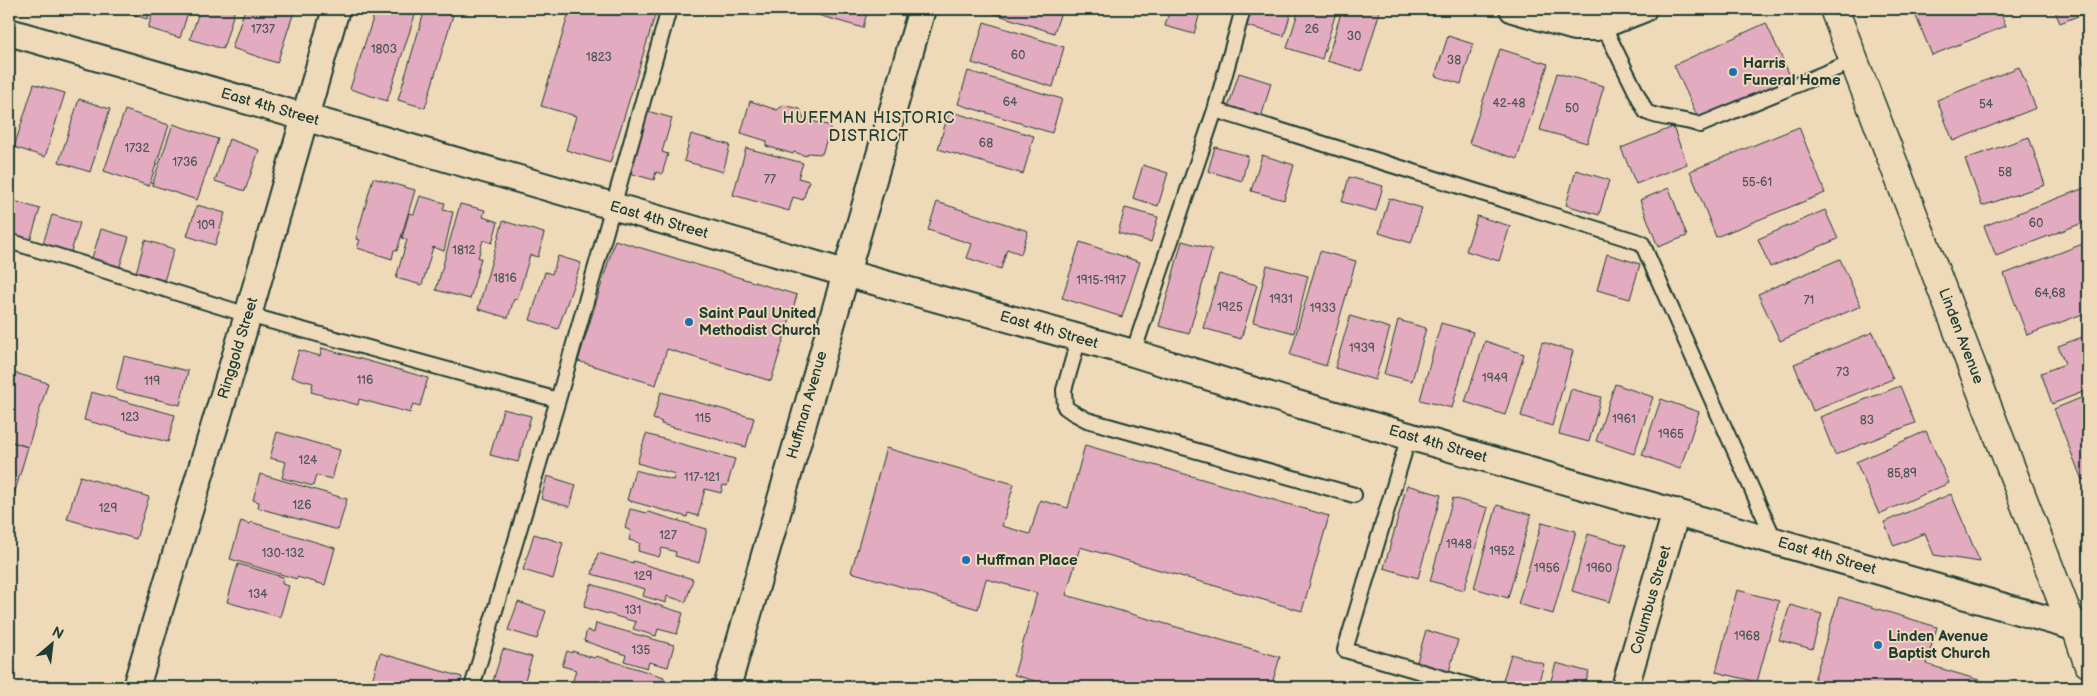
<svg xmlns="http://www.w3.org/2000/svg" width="2097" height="696" font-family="'Balsamiq Sans',sans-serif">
<rect width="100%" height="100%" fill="#eedab8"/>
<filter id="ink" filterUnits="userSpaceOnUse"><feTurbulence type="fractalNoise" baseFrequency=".02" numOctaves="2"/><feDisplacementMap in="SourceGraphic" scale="10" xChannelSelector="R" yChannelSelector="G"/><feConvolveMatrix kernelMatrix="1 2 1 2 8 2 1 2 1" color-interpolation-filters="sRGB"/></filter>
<g filter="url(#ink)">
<path fill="#e3abbf" stroke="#1f3d34" d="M116 9H150L147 19Z
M154 9H189L180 38 148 28Z
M200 9H235L223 49 190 39Z
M245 9H295L277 63 232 48Z
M376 9H417L387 101 350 89Z
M425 9H432L453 15 425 108 398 100Z
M570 9H657L610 163 566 150 576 116 541 106Z
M797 9H868L863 28Z
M980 9H1062L1054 33Z
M1170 9H1201L1194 34 1165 26Z
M1251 9H1292L1284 36 1247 26Z
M1299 9H1337L1322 59 1287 48Z
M1342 9H1372L1380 11 1362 71 1327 61Z
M1913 9H1999L2006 26 1932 55Z
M2054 9H2088V12L2060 23Z
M984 22 1064 47 1053 87 972 63Z
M1766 23 1792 80 1700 122 1674 65Z
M1448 36 1473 44 1461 84 1435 76Z
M1500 49 1548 64 1517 159 1469 143Z
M2088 51V73L2080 54Z
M2019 67 2036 108 1953 141 1937 100Z
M968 71 1062 99 1052 133 958 104Z
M1239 73 1271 83 1261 118 1228 108Z
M1557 73 1604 86 1587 143 1540 130Z
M34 84 65 93 45 157 14 147Z
M79 99 110 109 90 172 59 162Z
M750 101 777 110 784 105 800 109 804 119 831 126 822 154 808 153 806 156 794 152 793 154 766 146 767 141 741 133Z
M125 110 169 125 149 186 104 171Z
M647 111 672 118 662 152 668 154 662 174 656 172 654 180 629 173Z
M949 111 1034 136 1023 174 938 149Z
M173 124 218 139 197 200 152 185Z
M1673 127 1687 164 1636 184 1621 148Z
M1799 127 1825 193 1716 237 1690 171Z
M691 134 730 145 723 172 684 161Z
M2029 137 2045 185 1982 206 1965 159Z
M229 139 259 150 245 191 215 181Z
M1215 147 1248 156 1242 181 1208 171Z
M746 148 803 163 798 178 809 181 803 200 793 197 789 211 733 195Z
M1262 155 1294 165 1284 200 1251 191Z
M1143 165 1168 173 1158 206 1133 198Z
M1576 170 1609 180 1599 215 1566 205Z
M1349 177 1383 186 1376 211 1342 202Z
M373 178 415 190 397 251 394 250 392 259 357 248 360 240 356 239Z
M2087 187 2088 221 1996 256 1984 226Z
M1669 188 1687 236 1658 247 1640 200Z
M420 196 445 203 443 210 453 212 444 251 433 247 422 285 396 278 407 240 402 238 409 213 414 214Z
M1389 198 1422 208 1411 243 1379 233Z
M11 200 40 209 30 241 9 234V208Z
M937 202 1028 231 1021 254 1007 249 1001 269 967 258 972 244 928 230Z
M460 204 485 210 483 217 498 222 492 243 483 240 478 258H481L470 299 436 290Z
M197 205 225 213 215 245 187 236Z
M1125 208 1158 217 1151 242 1118 233Z
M1825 210 1838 239 1770 267 1758 239Z
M52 215 80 223 70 255 42 247Z
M1477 216 1510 226 1499 261 1466 251Z
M503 221 544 233 538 257 530 255 517 300 514 299 508 318 478 309Z
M101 229 129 237 119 269 91 261Z
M145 240 174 249 164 281 136 273Z
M615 240 797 295 771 381 667 349 656 385 578 361Z
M1182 241 1212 249 1189 334 1159 326Z
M1080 242 1140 262 1122 317 1062 298Z
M2088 242V312L2027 335 2004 274Z
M1320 251 1356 261 1326 366 1290 355Z
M1607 254 1640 264 1630 299 1597 290Z
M558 256 581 263 558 329 530 320 545 272 552 274Z
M1840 259 1861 306 1780 341 1758 294Z
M1267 265 1308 276 1294 333 1253 322Z
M1219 274 1257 285 1241 339 1203 328Z
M1350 316 1390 328 1375 380 1335 368Z
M1398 320 1426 328 1412 381 1384 374Z
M1441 323 1473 332 1452 408 1420 400Z
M1873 332 1893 379 1813 411 1794 364Z
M2088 335V390L2052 404 2041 373 2065 364 2058 346Z
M1485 341 1524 354 1505 415 1465 402Z
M1542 342 1573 351 1552 426 1521 416Z
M322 348 428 378 420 406 413 404 410 413 359 399 358 405 311 392 313 383 291 377 299 350 320 356Z
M124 356 188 371 180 405 116 390Z
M9 371 48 383 28 447 9 441Z
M1615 384 1653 397 1634 454 1596 441Z
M1900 386 1915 423 1835 455 1820 417Z
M1571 389 1601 397 1589 442 1559 434Z
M91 392 175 415 168 442 84 420Z
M661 392 754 418 746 447 661 424 662 422 653 419Z
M2088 395V478L2082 480 2054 409Z
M1661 399 1699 412 1680 469 1642 455Z
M503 409 531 416 518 462 490 455Z
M1926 431 1949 483 1879 514 1856 462Z
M277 432 340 450 332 479 316 475 313 486 282 478 286 462 270 458Z
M646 434 735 459 727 486 723 485 721 493 705 489 698 516 688 513 687 517 627 500 635 470 673 480 675 474 637 463Z
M9 441 28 447 9 512Z
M1085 445 1329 516 1302 611 1080 547 1066 595 1280 657 1271 687H1057L1014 675 1037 593 986 579 978 609 851 572 886 448 1014 484 1002 526 1030 534 1040 500 1068 508Z
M260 474 347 499 338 530 258 508 259 502 253 500Z
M80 476 149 497 136 539 67 519Z
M547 476 576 485 570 507 541 499Z
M1407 485 1441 495 1418 578 1384 568Z
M2088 489V506L2083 490Z
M1951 494 1980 562 1934 555 1925 533 1894 546 1884 522Z
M1453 498 1488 508 1464 590 1430 581Z
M1497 505 1531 515 1508 598 1474 588Z
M630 509 647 513 648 512 707 529 699 563 675 556 676 552 662 548 659 557 638 551 640 543 629 540 631 531 625 528Z
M241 521 250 524 251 522 335 548 325 585 297 577V579L230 559Z
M1542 522 1576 531 1553 614 1518 604Z
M534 534 563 543 553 579 523 570Z
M1588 534 1626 545 1610 602 1572 591Z
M598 553 633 563V561L693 579 686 602 667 596 666 603 643 596 645 589 592 574Z
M238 564 283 577 282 584 289 586 280 617 227 602Z
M591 584 683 613 677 634 658 629 656 636 633 629 636 622 584 607Z
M1737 590 1779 601 1757 682 1716 672Z
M1839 597 1937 627 1926 664 2002 687H1812Z
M518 602 546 611 537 639 508 630Z
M1790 605 1822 614 1812 649 1779 640Z
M596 623 674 645 668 667 649 662 647 668 624 661 626 655 584 641 587 630 594 633Z
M1426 630 1458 640 1448 675 1416 665Z
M503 649 532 657 524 683 529 685V687H491Z
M567 651 572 653V651L594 658 596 656 664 677 663 679 673 682 671 687H571L576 670 562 666Z
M380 653 462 677 459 687H370Z
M1511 654 1544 664 1537 687H1501Z
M1556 663 1589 672 1584 687H1549Z"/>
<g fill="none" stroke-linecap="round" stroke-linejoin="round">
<g stroke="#1f3d34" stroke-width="18">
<path id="lane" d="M1603 25 1646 112C1662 120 1683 118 1700 125L1854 61
M1215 110 1642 243 1775 541
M9 241 248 315 558 400
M1079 338 1064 390 1065 407 1072 412 1087 420 1354 495
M1133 353 1215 110 1243 9
M1409 436 1345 650 1474 687
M472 687 558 400 669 9"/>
</g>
<g stroke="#1f3d34" stroke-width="30">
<path id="street" d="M1513 9 1575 27H1597L1643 9
M9 32 845 273 1133 353 1290 402 2088 631
M136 687 248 315 336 9
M727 687 922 9
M1625 687 1676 512"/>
</g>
<g stroke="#1f3d34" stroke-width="31">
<path id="secondary" d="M1834 9 2068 616 2076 627 2088 663"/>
</g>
<use href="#lane" stroke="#eedab8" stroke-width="14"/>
<use href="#street" stroke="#eedab8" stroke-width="26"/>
<use href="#secondary" stroke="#eedab8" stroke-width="28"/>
</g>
</g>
<g fill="#1f6fb2" stroke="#eedab8" stroke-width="2">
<circle cx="1733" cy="72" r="5"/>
<circle cx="689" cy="322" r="5"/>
<circle cx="966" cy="560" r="5"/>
<circle cx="1878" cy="645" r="5"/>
</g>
<g text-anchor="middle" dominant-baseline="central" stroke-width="4" stroke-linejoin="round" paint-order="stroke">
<g font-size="12" fill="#505857">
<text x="263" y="29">1737</text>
<text x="1312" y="29">26</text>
<text x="1354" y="36">30</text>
<text x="384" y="49">1803</text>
<text x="1018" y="55">60</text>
<text x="599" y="57">1823</text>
<text x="1454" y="60">38</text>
<text x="1010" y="102">64</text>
<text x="1509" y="103">42-48</text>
<text x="1986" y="104">54</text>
<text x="1572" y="108">50</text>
<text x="986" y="143">68</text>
<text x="137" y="148">1732</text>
<text x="185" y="162">1736</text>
<text x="2005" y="172">58</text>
<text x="770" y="179">77</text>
<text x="1757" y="182">55-61</text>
<text x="2036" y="223">60</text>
<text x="206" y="225">109</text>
<text x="464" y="250">1812</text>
<text x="505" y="278">1816</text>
<text x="1101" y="280">1915-1917</text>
<text x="2050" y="293">64,68</text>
<text x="1281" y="299">1931</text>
<text x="1809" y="300">71</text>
<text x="1230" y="307">1925</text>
<text x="1323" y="308">1933</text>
<text x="1362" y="348">1939</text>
<text x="1843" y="372">73</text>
<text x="1495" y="378">1949</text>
<text x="365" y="380">116</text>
<text x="152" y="381">119</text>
<text x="130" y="417">123</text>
<text x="703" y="418">115</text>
<text x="1624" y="419">1961</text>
<text x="1867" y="420">83</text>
<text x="1671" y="434">1965</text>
<text x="308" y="460">124</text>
<text x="1902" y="473">85,89</text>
<text x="702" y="477">117-121</text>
<text x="302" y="505">126</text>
<text x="108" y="508">129</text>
<text x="668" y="535">127</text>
<text x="1459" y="544">1948</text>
<text x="1502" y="551">1952</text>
<text x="283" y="553">130-132</text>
<text x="1547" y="568">1956</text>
<text x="1599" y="568">1960</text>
<text x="643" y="576">129</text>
<text x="258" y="594">134</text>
<text x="633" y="610">131</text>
<text x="1747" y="636">1968</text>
<text x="641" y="650">135</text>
</g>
<g font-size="15" font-weight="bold" fill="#1f3d34" stroke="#eedab8" text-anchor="start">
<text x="1743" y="63">Harris<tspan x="1743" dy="17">Funeral Home</tspan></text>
<text x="699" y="313">Saint Paul United<tspan x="699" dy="17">Methodist Church</tspan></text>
<text x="976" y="560">Huffman Place</text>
<text x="1888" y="636">Linden Avenue<tspan x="1888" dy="17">Baptist Church</tspan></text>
</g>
<g font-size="15" fill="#1f3d34" stroke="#eedab8">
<text transform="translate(270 107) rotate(16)">East 4th Street</text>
<text transform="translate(659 220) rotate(16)">East 4th Street</text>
<text transform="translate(1049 330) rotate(16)">East 4th Street</text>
<text transform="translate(1961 336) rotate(69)">Linden Avenue</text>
<text transform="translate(238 348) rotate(-73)">Ringgold Street</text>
<text transform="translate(807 405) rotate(-74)">Huffman Avenue</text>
<text transform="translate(1438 444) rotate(16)">East 4th Street</text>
<text transform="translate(1827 556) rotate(16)">East 4th Street</text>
<text transform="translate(1651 600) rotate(-74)">Columbus Street</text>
</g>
<g font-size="16" letter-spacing="1" fill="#1f3d34" stroke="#eedab8">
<text x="869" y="118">HUFFMAN HISTORIC<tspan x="869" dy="18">DISTRICT</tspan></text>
</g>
</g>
<rect width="2097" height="696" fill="none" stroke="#eedab8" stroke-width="30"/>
<rect x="15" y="15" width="2067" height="666" fill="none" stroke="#1f3d34" stroke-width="2" filter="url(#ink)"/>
<g transform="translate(52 644) rotate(28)" stroke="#eedab8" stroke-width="4" paint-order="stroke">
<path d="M0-4L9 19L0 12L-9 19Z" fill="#1f3d34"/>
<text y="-8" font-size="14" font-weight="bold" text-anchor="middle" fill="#1f3d34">N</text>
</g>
</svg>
